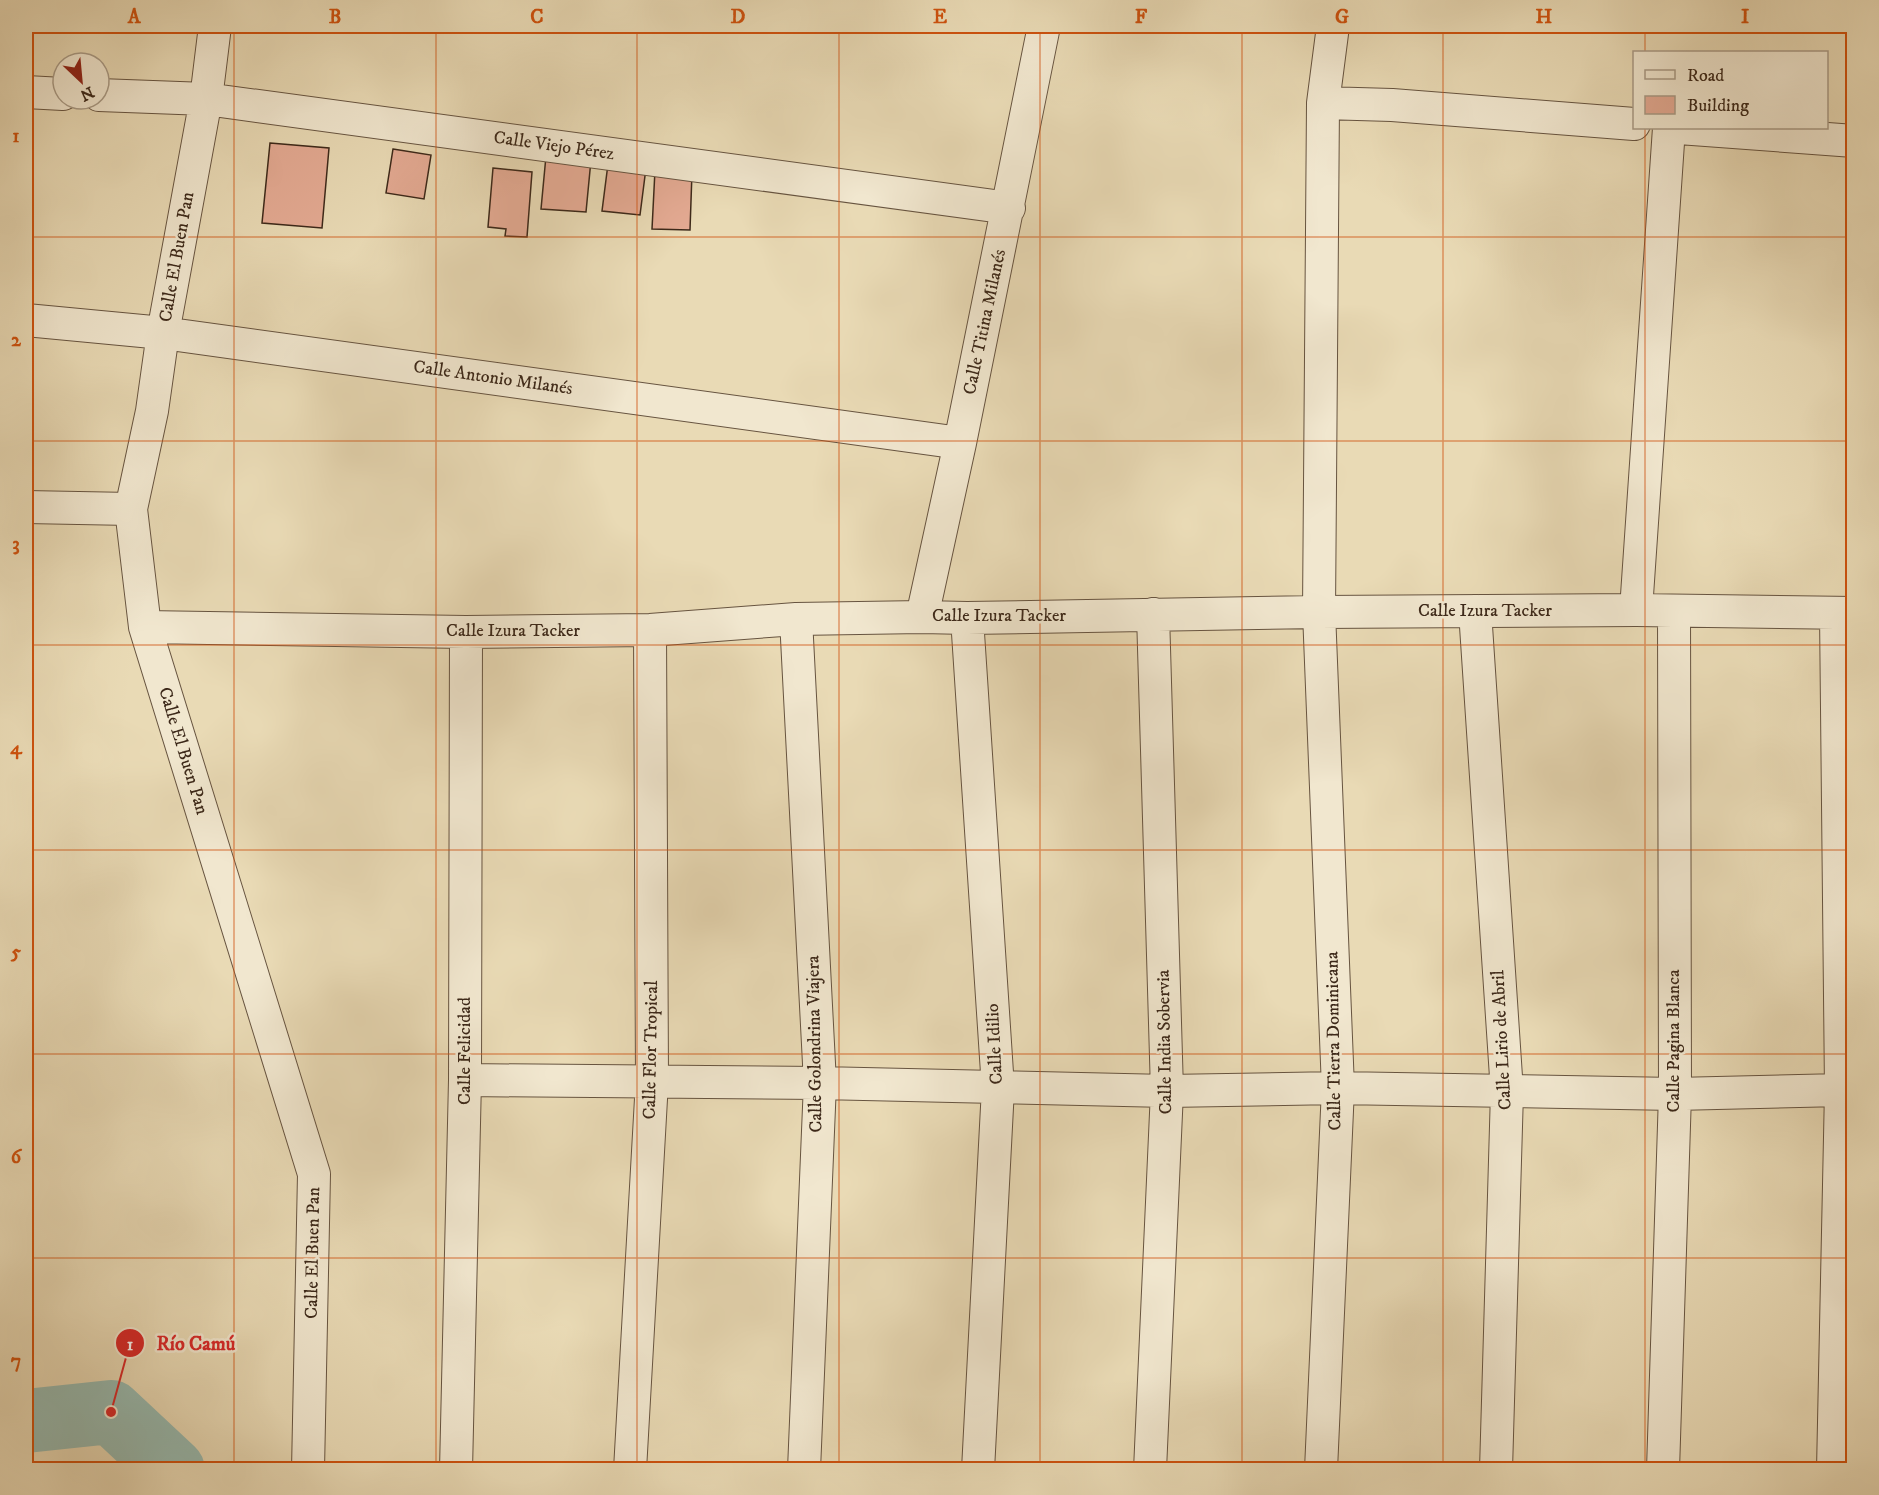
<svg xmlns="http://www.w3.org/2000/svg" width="1879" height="1495" font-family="'IM FELL DW Pica',serif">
<rect width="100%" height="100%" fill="#e9dab5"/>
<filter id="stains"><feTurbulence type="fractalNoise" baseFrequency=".00333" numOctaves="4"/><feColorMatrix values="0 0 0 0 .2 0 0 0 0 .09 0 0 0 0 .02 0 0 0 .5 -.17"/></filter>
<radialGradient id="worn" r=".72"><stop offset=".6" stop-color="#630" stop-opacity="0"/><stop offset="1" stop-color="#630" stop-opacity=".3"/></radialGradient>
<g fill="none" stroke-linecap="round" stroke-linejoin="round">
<path stroke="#97bab0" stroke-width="64" d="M26 1421 111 1412 173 1470"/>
</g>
<path fill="#e4aa93" stroke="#3c2819" stroke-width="1.5" d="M270 143 329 148 322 228 262 223Z
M393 149 431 155 424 199 386 193Z
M546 156 591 160 586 212 541 209Z
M608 164 646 168 640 215 602 211Z
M493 168 532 172 527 237 505 236 506 229 488 227Z
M655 170 692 172 690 230 652 229Z"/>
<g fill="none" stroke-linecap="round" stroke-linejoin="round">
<g stroke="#675440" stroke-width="34">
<path id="street" d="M215 26 206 99 163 333 152 411 131 509 145 627 314 1174 308 1470
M26 92 63 94
M99 95 206 99 1009 208
M1323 103 1392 105 1634 124
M1679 128 1854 141
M26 320 163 333 960 443
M26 507 131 509
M1636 610 1669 128
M1475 611 1507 1092 1496 1470
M922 617 960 443 1044 26
M967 618 998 1088 978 1470
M796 619 820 1083 804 1470
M145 627 466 632 650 630 796 619 922 617 967 618 1319 612 1636 610 1854 613
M465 1080 820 1083 1167 1091 1338 1088 1675 1094 1841 1090
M456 1470 465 1080 466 632
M630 1470 652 1081 650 630
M1150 1470 1167 1091 1153 614
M1321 1470 1338 1088 1319 612 1323 103 1333 26
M1663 1470 1675 1094 1674 612
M1833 1470 1841 1090 1836 613"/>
</g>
<use href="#street" stroke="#f1e7cf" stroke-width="32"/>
</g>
<path fill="none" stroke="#ce520e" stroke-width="1.5" stroke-opacity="0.55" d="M234 26V1470M436 26V1470M637 26V1470M839 26V1470M1040 26V1470M1242 26V1470M1443 26V1470M1645 26V52M1645 128V1470M26 237H1854M26 441H1854M26 645H1854M26 850H1854M26 1054H1854M26 1258H1854"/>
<g text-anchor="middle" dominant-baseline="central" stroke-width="5" stroke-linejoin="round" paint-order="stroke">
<g font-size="18" fill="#3c2819" stroke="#f1e7cf">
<text transform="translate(554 146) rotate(8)">Calle Viejo Pérez</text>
<text transform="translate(177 257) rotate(-80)">Calle El Buen Pan</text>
<text transform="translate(985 322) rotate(-78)">Calle Titina Milanés</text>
<text transform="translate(493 378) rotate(8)">Calle Antonio Milanés</text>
<text x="1485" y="611">Calle Izura Tacker</text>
<text x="999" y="616">Calle Izura Tacker</text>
<text x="513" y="631">Calle Izura Tacker</text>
<text transform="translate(183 751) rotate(73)">Calle El Buen Pan</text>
<text transform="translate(1502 1040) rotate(-93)">Calle Lirio de Abril</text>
<text transform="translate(1334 1041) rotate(-91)">Calle Tierra Dominicana</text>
<text transform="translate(1674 1041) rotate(-90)">Calle Pagina Blanca</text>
<text transform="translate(1165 1042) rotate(-91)">Calle India Sobervia</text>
<text transform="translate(815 1044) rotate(-91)">Calle Golondrina Viajera</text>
<text transform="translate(995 1044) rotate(-93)">Calle Idilio</text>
<text transform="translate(651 1050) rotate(-89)">Calle Flor Tropical</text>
<text transform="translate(465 1051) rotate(-90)">Calle Felicidad</text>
<text transform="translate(313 1253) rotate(-89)">Calle El Buen Pan</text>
</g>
</g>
<path fill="none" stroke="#d62828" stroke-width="2" d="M111 1412L130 1343"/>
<g fill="#d62828" stroke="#f1e7cf" stroke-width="2">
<circle cx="111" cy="1412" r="6"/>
<circle cx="130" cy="1343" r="15"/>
</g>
<g font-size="18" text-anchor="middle" font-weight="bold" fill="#fff">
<text x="130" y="1350">1</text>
</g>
<g font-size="20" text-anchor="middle" font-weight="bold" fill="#d62828" stroke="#f1e7cf" stroke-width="5" stroke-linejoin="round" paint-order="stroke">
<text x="196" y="1350">Río Camú</text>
</g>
<rect width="1879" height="1495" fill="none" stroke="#e9dab5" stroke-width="66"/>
<rect x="1633" y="51" width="195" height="78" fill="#f1e7cf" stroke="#a99b86" stroke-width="1.5"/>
<rect x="1645" y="70" width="30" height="9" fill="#f1e7cf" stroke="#a99b86" stroke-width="1.5"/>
<text x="1687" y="81" font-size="18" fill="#3c2819">Road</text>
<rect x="1645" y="96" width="30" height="18" fill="#e4aa93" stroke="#a99b86" stroke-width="1.5"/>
<text x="1687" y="111" font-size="18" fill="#3c2819">Building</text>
<g transform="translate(81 81) rotate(154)"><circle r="28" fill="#f1e7cf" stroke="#a99b86" stroke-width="1.5"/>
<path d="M0-4.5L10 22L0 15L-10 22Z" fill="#8f2418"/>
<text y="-9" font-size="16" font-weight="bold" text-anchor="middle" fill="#3c2819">N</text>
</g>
<rect x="33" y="33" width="1813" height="1429" fill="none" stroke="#ce520e" stroke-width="2"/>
<g font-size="20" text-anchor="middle" font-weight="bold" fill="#ce520e">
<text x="134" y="23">A</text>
<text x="335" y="23">B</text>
<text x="537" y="23">C</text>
<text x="738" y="23">D</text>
<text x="940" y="23">E</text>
<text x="1141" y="23">F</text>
<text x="1342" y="23">G</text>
<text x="1544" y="23">H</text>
<text x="1745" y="23">I</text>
<text x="16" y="142">1</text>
<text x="16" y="346">2</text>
<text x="16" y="550">3</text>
<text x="16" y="754">4</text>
<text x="16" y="958">5</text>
<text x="16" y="1163">6</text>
<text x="16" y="1367">7</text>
</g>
<rect width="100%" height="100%" filter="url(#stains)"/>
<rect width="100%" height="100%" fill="url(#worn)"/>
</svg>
